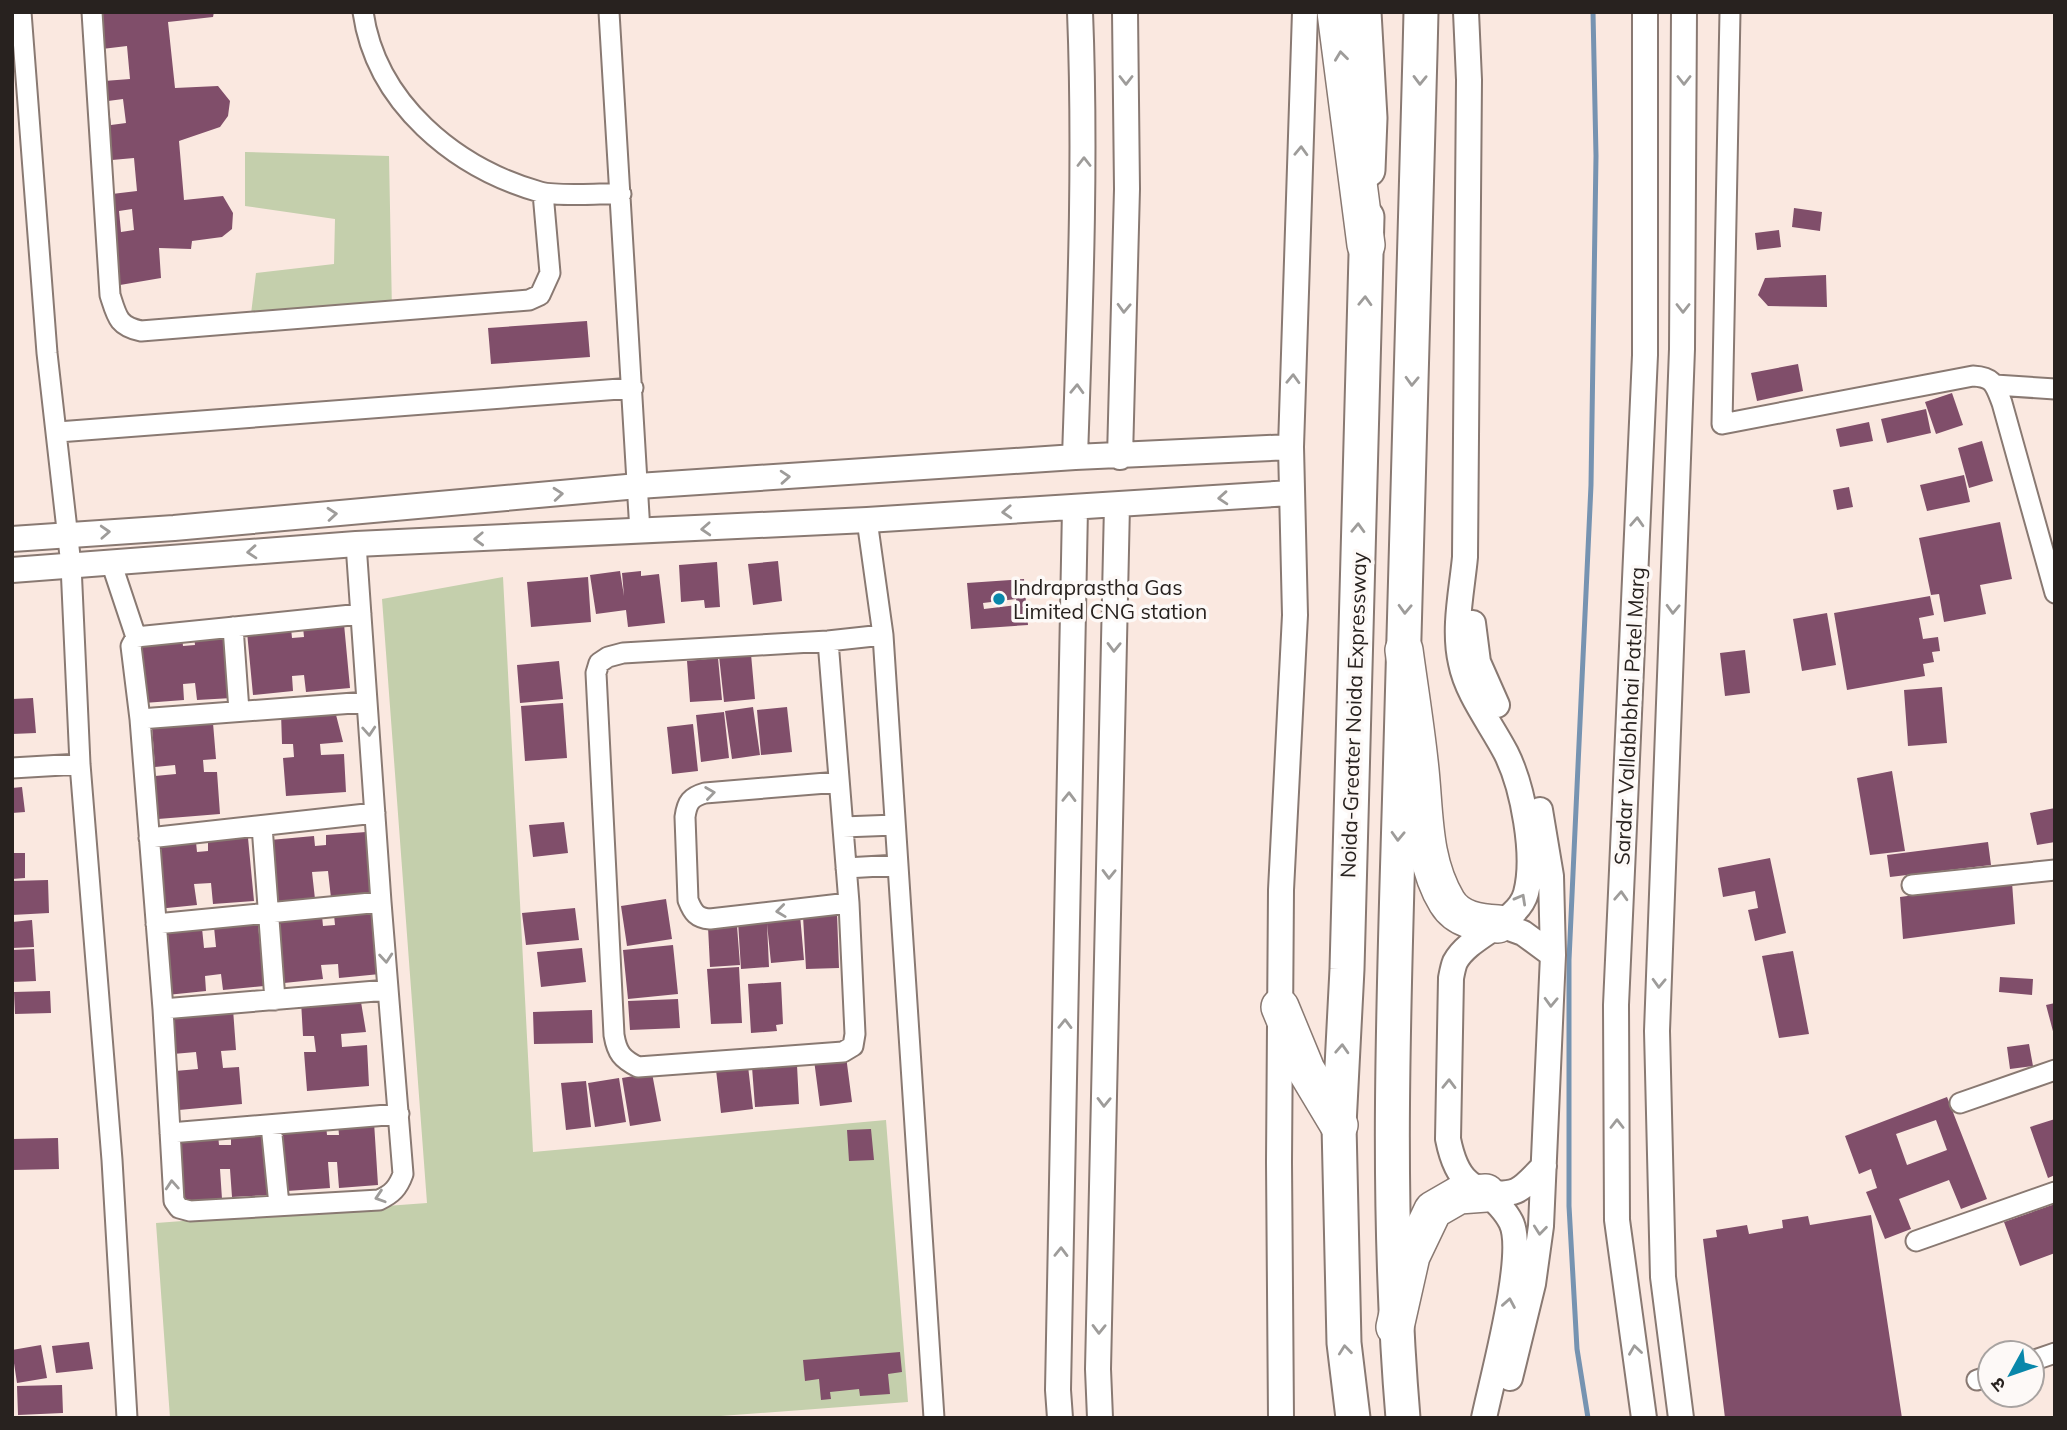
<svg xmlns="http://www.w3.org/2000/svg" width="2067" height="1430" font-family="Mulish,'Noto Sans Devanagari',sans-serif">
<rect width="100%" height="100%" fill="#fae8e0"/>
<path fill="#c4cfac" d="M245 152 389 156 392 311 250 322 256 273 334 264 335 219 245 206Z
M503 577 533 1152 886 1120 908 1402 694 1418H170L156 1223 427 1203 382 599Z"/>
<g fill="none" stroke-linecap="round" stroke-linejoin="round">
<path stroke="#7693b1" stroke-width="5" d="M1588 1418 1577 1349 1569 1206V960L1591 485 1596 156 1593 12"/>
</g>
<path fill="#804e6a" fill-rule="evenodd" d="M99 12H214L213 17 168 22 175 88 218 86 230 101 228 116 220 127 179 141 184 200 223 196 233 213 232 229 222 237 192 241 191 249 159 248 161 278 120 285 112 194 137 191 134 158 112 160 104 81 130 79 127 46 102 49ZM123 99 126 123 111 125 108 101ZM132 209 134 230 121 232 119 211Z
M1794 208 1822 212 1820 231 1792 227Z
M1779 230 1781 247 1757 250 1755 233Z
M1826 275 1827 307 1768 306 1758 295 1765 278Z
M587 321 590 357 491 364 488 328Z
M1798 364 1803 391 1757 401 1751 373Z
M1952 393 1963 425 1936 434 1925 402Z
M1926 409 1931 433 1887 443 1881 419Z
M1869 422 1873 441 1840 447 1836 429Z
M1982 441 1993 481 1969 488 1958 448Z
M1964 475 1970 502 1927 511 1920 485Z
M1849 487 1853 507 1837 510 1833 490Z
M2000 522 2012 579 1980 585 1986 614 1944 622 1939 594 1931 595 1919 538Z
M778 561 782 601 753 605 748 564Z
M717 562 720 607 705 608 704 600 681 602 679 565Z
M620 571 624 596 622 573 641 571V576L659 574 665 623 628 627 626 610 596 614 590 575Z
M588 577 591 622 531 627 527 582Z
M1024 579 1028 625 971 629 967 583ZM1016 599 1017 605 984 609 983 603Z
M1930 596 1934 615 1919 618 1923 639 1938 637 1940 651 1932 652 1934 662 1923 664 1925 676 1847 690 1834 613Z
M1827 613 1836 665 1802 671 1793 619Z
M344 624 350 688 306 692 304 675 292 676 293 691 253 695 247 632 291 628 292 638 304 637 303 627Z
M231 635 232 698 197 700 195 683 183 684 184 700 144 703 138 640 182 637 183 646 195 645 194 636Z
M1745 650 1750 693 1725 696 1720 653Z
M751 654 755 699 724 702 719 656Z
M718 658 722 700 690 702 687 661Z
M559 661 563 699 520 703 517 665Z
M1942 687 1947 743 1908 746 1904 690Z
M33 698 36 733 12 734V699Z
M563 703 567 758 525 761 521 706Z
M334 707 343 742 320 744 321 755 344 754 346 792 286 796 283 758 294 757 293 744H282L281 713Z
M753 707 760 755 732 759 725 711Z
M787 707 792 752 761 755 757 710Z
M724 712 729 758 701 762 696 715Z
M213 723 216 759 203 760 204 772H217L220 814 158 819 155 776 176 774 175 765 155 767 152 727Z
M693 724 698 771 672 774 667 727Z
M1892 771 1905 851 1870 855 1857 778Z
M22 787 25 812 12 813V788Z
M2055 808V842L2037 845 2030 813Z
M564 822 568 853 533 857 529 825Z
M366 832 372 895 331 898 328 871 312 872 315 899 275 903 270 840 314 836 315 846 326 845V835Z
M248 838 254 901 213 904 211 883 194 884 197 905 157 909 152 846 196 842 197 852 208 851V841Z
M1988 842 1991 865 1890 877 1887 855Z
M12 853H25V878L12 879Z
M1770 858 1786 933 1755 941 1748 910 1758 908 1755 891 1723 897 1718 868Z
M48 880 49 913 12 915V881Z
M2012 882 2015 924 1903 939 1900 897Z
M666 899 672 939 627 946 621 906Z
M575 908 579 940 526 945 522 913Z
M375 912 380 974 339 978 338 964 321 965 323 979 284 983 278 920 322 916 323 926 335 925 334 915Z
M837 914 839 968 806 969 803 916Z
M800 915 804 960 771 963 767 924 769 967 741 969 738 921Z
M32 920 34 947 12 948V922Z
M258 924 264 986 223 990 221 974 205 976 206 991 167 995 161 932 202 928 204 948 216 947 214 927Z
M737 926 740 965 710 967 708 927Z
M673 945 678 994 628 999 623 950Z
M582 948 586 982 541 987 537 952Z
M34 949 36 981 12 982V950Z
M1793 951 1809 1034 1779 1038 1762 956Z
M739 967 742 1023 711 1024 707 969Z
M2000 977 2033 979 2032 995 1999 992Z
M781 982 783 1024 776 1025 777 1031 751 1033 748 984Z
M50 991 51 1013 15 1014 14 992Z
M360 996 366 1032 341 1034 342 1047 367 1045 369 1086 307 1091 304 1052H316L314 1036H303L301 1001Z
M678 999 680 1028 630 1030 628 1001Z
M2055 1003V1035H2054L2046 1005Z
M233 1009 236 1050 221 1051 223 1068 239 1067 242 1104 179 1110 175 1071 198 1069 196 1052 173 1054 170 1014Z
M592 1010 593 1043 534 1044 533 1012Z
M2029 1044 2033 1066 2010 1069 2007 1047Z
M846 1056 852 1102 820 1106 814 1060Z
M797 1065 799 1104 755 1107 752 1067Z
M748 1066 753 1109 721 1113 716 1070Z
M652 1073 661 1121 630 1126 622 1078Z
M619 1078 626 1122 595 1127 588 1083Z
M586 1081 591 1127 566 1130 561 1083Z
M1947 1097 1987 1199 1961 1209 1949 1180 1899 1199 1911 1229 1885 1239 1866 1192 1877 1188 1871 1169 1859 1174 1845 1136ZM1936 1120 1947 1150 1907 1165 1896 1134Z
M2055 1119V1175L2048 1178 2030 1127Z
M374 1122 378 1185 339 1188 337 1162H328L330 1188 287 1191 282 1127 326 1125 327 1135H339L338 1124Z
M871 1129 874 1160 849 1161 847 1130Z
M267 1133 271 1195 232 1197 230 1169H220L222 1199 179 1201 175 1138 218 1135 219 1145H231V1135Z
M58 1138 59 1169 12 1170V1139Z
M2055 1204V1253L2020 1266 2004 1222Z
M1871 1215 1902 1418H1725L1703 1239 1717 1237 1716 1230 1747 1225 1749 1234 1783 1228 1782 1220 1808 1216 1810 1225Z
M89 1342 93 1369 56 1373 52 1346Z
M41 1345 47 1378 17 1383 12 1350Z
M900 1352 902 1372 888 1374 890 1394 860 1396 859 1389 830 1392 831 1399 821 1400 819 1379 805 1381 803 1360Z
M62 1385 63 1413 18 1415 17 1386Z"/>
<g fill="none" stroke-linecap="round" stroke-linejoin="round">
<g stroke="#897972" stroke-width="23">
<path id="minor" d="M21 12 47 353 71 565 80 764 112 1160 127 1418
M92 12 110 295C117 317 118 326 141 331L529 300 540 295 550 273 543 193
M363 12C376 103 455 168 540 192 558 197 601 193 621 194
M609 12 640 532
M1730 12 1722 424 1973 376C1994 377 1995 385 2002 403L2055 593
M1995 385 2055 389
M58 432 633 388
M867 520 883 635 934 1418
M111 562 136 637 131 646 140 719 163 1009 174 1201 179 1208 190 1211 379 1200C392 1194 398 1188 403 1174L381 902 356 544
M233 627 239 711
M136 637 361 614
M828 641 849 903 855 1034 853 1046 843 1052 638 1067C622 1059 617 1053 614 1035L596 673 599 663 608 657 623 653 828 641 883 635
M140 719 367 702
M12 768 80 764
M839 782 705 793C691 797 687 802 685 817L688 900C693 913 697 918 710 919L849 903
M262 826 275 1000
M843 827 895 825
M149 838 375 813
M846 868 898 865
M1912 885 2055 870
M156 924 381 902
M163 1009 388 990
M1960 1103 2055 1070
M271 1125 279 1205
M170 1133 399 1114
M1916 1241 2055 1192
M2032 1361 2055 1353
M1977 1380 1990 1376"/>
</g>
<g stroke="#897972" stroke-width="28">
<path id="tertiary" d="M1466 12 1469 80 1465 557C1462 590 1453 629 1461 663 1467 694 1491 724 1506 753 1523 787 1536 855 1526 893 1518 923 1469 935 1455 962 1453 967 1452 973 1451 978L1448 1139C1451 1154 1456 1172 1468 1182 1473 1187 1481 1189 1486 1193 1495 1200 1506 1212 1511 1222 1527 1254 1492 1379 1484 1418
M1075 457C1080 309 1086 161 1080 12
M1120 457 1127 189 1125 12
M12 539 174 528 638 486 1075 457 1291 447
M12 570 356 544 867 520 1291 493
M1473 623 1478 662 1497 705
M1498 924 1523 933 1553 955
M1486 1193C1520 1196 1521 1189 1544 1166
M1510 1378 1533 1284 1541 1226 1553 955 1551 876 1540 810
M1060 1418 1058 1390 1075 508
M1100 1418 1098 1369 1117 505
M1281 1418 1279 1162 1281 890 1295 615 1291 447 1305 12
M1644 1418 1617 1220 1616 1005 1645 355V12
M1681 1418 1663 1277 1657 1031 1682 349 1684 12"/>
</g>
<g stroke="#897972" stroke-width="37">
<path id="trunk" d="M1364 12 1370 118 1368 170
M1353 1418 1344 1343 1339 1125 1347 969 1367 217
M1403 1418C1385 1206 1394 994 1400 782 1407 526 1415 269 1421 12"/>
</g>
<g stroke="#897972" stroke-width="40">
<path id="motorway" d="M1336 12 1366 245
M1404 650C1409 687 1415 724 1419 761 1425 809 1421 859 1447 902 1458 920 1479 923 1498 924
M1280 1007 1306 1070 1339 1125
M1395 1327 1411 1256 1433 1210 1459 1195 1486 1193"/>
</g>
<use href="#minor" stroke="#fff" stroke-width="19"/>
<use href="#tertiary" stroke="#fff" stroke-width="24"/>
<use href="#trunk" stroke="#fff" stroke-width="33"/>
<use href="#motorway" stroke="#fff" stroke-width="37"/>
</g>
<defs><path id="oneway-chevron" d="M-2-3.5L2.5 0L-2 3.5" fill="none" stroke-width="1.6" stroke-linecap="round" stroke-linejoin="round" transform="scale(1.75)"/></defs>
<g stroke="#9e9c9a">
<use href="#oneway-chevron" transform="translate(1341 56) rotate(-97)"/>
<use href="#oneway-chevron" transform="translate(1126 80) rotate(90)"/>
<use href="#oneway-chevron" transform="translate(1420 80) rotate(91)"/>
<use href="#oneway-chevron" transform="translate(1684 80) rotate(90)"/>
<use href="#oneway-chevron" transform="translate(1301 151) rotate(-88)"/>
<use href="#oneway-chevron" transform="translate(1084 162) rotate(-90)"/>
<use href="#oneway-chevron" transform="translate(1365 301) rotate(-88)"/>
<use href="#oneway-chevron" transform="translate(1124 308) rotate(92)"/>
<use href="#oneway-chevron" transform="translate(1683 308) rotate(90)"/>
<use href="#oneway-chevron" transform="translate(1293 379) rotate(-88)"/>
<use href="#oneway-chevron" transform="translate(1412 381) rotate(92)"/>
<use href="#oneway-chevron" transform="translate(1077 389) rotate(-88)"/>
<use href="#oneway-chevron" transform="translate(785 477) rotate(-4)"/>
<use href="#oneway-chevron" transform="translate(558 494) rotate(-5)"/>
<use href="#oneway-chevron" transform="translate(1223 498) rotate(176)"/>
<use href="#oneway-chevron" transform="translate(1007 512) rotate(177)"/>
<use href="#oneway-chevron" transform="translate(332 514) rotate(-5)"/>
<use href="#oneway-chevron" transform="translate(1637 522) rotate(-87)"/>
<use href="#oneway-chevron" transform="translate(1358 528) rotate(-88)"/>
<use href="#oneway-chevron" transform="translate(706 529) rotate(177)"/>
<use href="#oneway-chevron" transform="translate(105 532) rotate(-3)"/>
<use href="#oneway-chevron" transform="translate(479 539) rotate(178)"/>
<use href="#oneway-chevron" transform="translate(252 552) rotate(176)"/>
<use href="#oneway-chevron" transform="translate(1405 609) rotate(92)"/>
<use href="#oneway-chevron" transform="translate(1673 609) rotate(92)"/>
<use href="#oneway-chevron" transform="translate(1114 647) rotate(91)"/>
<use href="#oneway-chevron" transform="translate(369 731) rotate(86)"/>
<use href="#oneway-chevron" transform="translate(710 793) rotate(-8)"/>
<use href="#oneway-chevron" transform="translate(1069 797) rotate(-89)"/>
<use href="#oneway-chevron" transform="translate(1398 836) rotate(92)"/>
<use href="#oneway-chevron" transform="translate(1109 874) rotate(91)"/>
<use href="#oneway-chevron" transform="translate(1621 896) rotate(-87)"/>
<use href="#oneway-chevron" transform="translate(1521 899) rotate(-61)"/>
<use href="#oneway-chevron" transform="translate(781 911) rotate(173)"/>
<use href="#oneway-chevron" transform="translate(386 958) rotate(85)"/>
<use href="#oneway-chevron" transform="translate(1659 983) rotate(92)"/>
<use href="#oneway-chevron" transform="translate(1551 1002) rotate(92)"/>
<use href="#oneway-chevron" transform="translate(1065 1024) rotate(-89)"/>
<use href="#oneway-chevron" transform="translate(1342 1049) rotate(-87)"/>
<use href="#oneway-chevron" transform="translate(1449 1084) rotate(-89)"/>
<use href="#oneway-chevron" transform="translate(1104 1102) rotate(91)"/>
<use href="#oneway-chevron" transform="translate(1617 1124) rotate(-90)"/>
<use href="#oneway-chevron" transform="translate(172 1185) rotate(-94)"/>
<use href="#oneway-chevron" transform="translate(380 1197) rotate(162)"/>
<use href="#oneway-chevron" transform="translate(1540 1230) rotate(96)"/>
<use href="#oneway-chevron" transform="translate(1061 1252) rotate(-89)"/>
<use href="#oneway-chevron" transform="translate(1509 1303) rotate(-80)"/>
<use href="#oneway-chevron" transform="translate(1099 1329) rotate(91)"/>
<use href="#oneway-chevron" transform="translate(1345 1350) rotate(-96)"/>
<use href="#oneway-chevron" transform="translate(1635 1350) rotate(-98)"/>
</g>
<circle fill="#0987aa" stroke="#fdf9f7" stroke-width="2.5" cx="999" cy="599" r="7"/>
<g text-anchor="middle" dominant-baseline="central" stroke-width="7" stroke-linejoin="round" paint-order="stroke">
<g font-size="21" fill="#28221f" stroke="#fdf9f7" text-anchor="start">
<text x="1013" y="587">Indraprastha Gas<tspan x="1013" dy="24">Limited CNG station</tspan></text>
</g>
<g font-size="21" fill="#28221f" stroke="#fdf9f7">
<text transform="translate(1353 715) rotate(-88)">Noida-Greater Noida Expressway</text>
<text transform="translate(1629 716) rotate(-87)">Sardar Vallabhbhai Patel Marg</text>
</g>
</g>
<rect width="2067" height="1430" fill="none" stroke="#28221f" stroke-width="28"/>
<g transform="translate(2011 1374) rotate(230)"><circle r="33" fill="#fdf9f7" stroke="#a8a3a1" stroke-width="2"/>
<path d="M0-5L12 26L0 18L-12 26Z" fill="#0987aa"/>
<text y="-10" font-size="19" font-weight="bold" text-anchor="middle" fill="#28221f">उ</text>
</g>
</svg>
